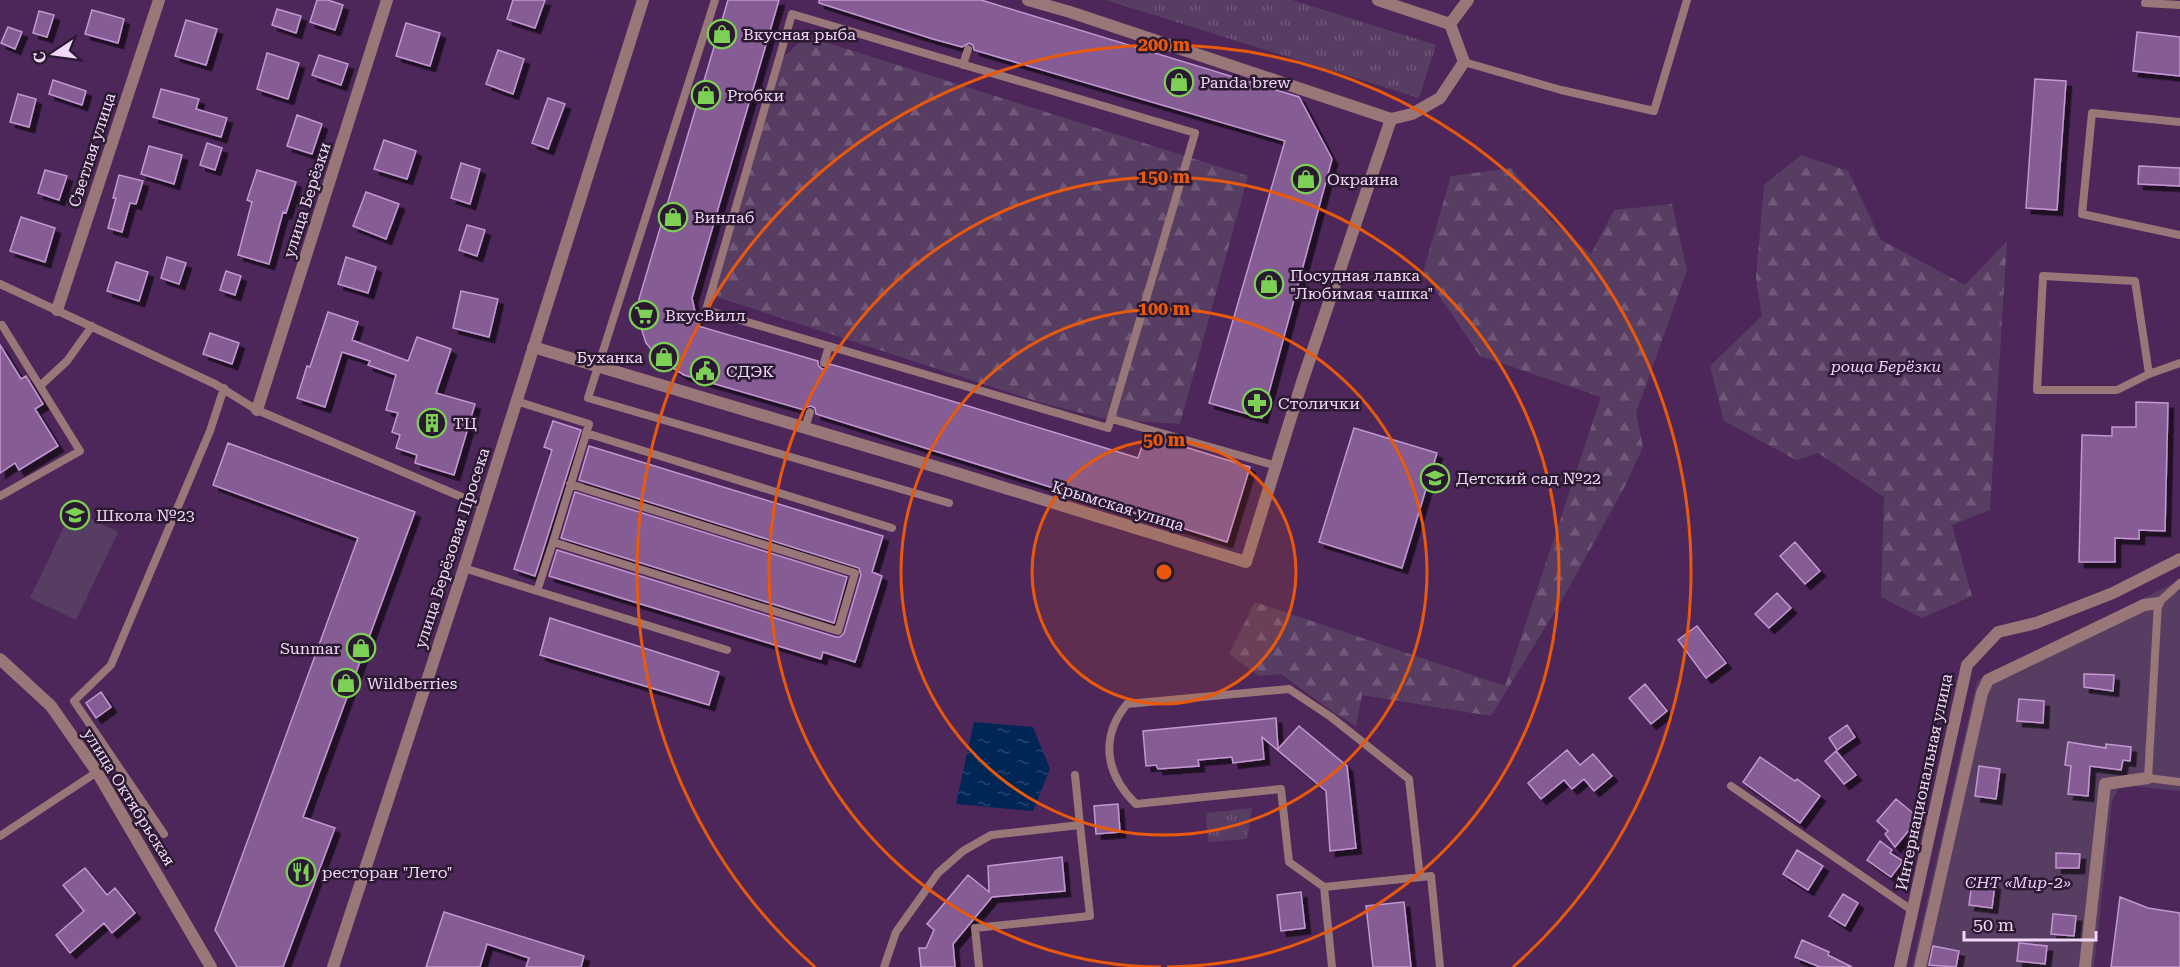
<svg xmlns="http://www.w3.org/2000/svg" width="2180" height="967" font-family="'Roboto Serif',serif">
<defs>
<pattern id="forest-firs" width="22" height="20" patternUnits="userSpaceOnUse" patternTransform="scale(1.5)"><rect width="22" height="20" fill="#583d62"/><path d="M5 1l3.5 6h-7zM16 11l3.5 6h-7z" fill="#705879"/></pattern>
<pattern id="park-tufts" width="24" height="20" patternUnits="userSpaceOnUse" patternTransform="scale(1.5)"><rect width="24" height="20" fill="#583d62"/><path d="M3 7l-1-3M5 7V3M7 7l1-3M15 17l-1-3M17 17v-4M19 17l1-3" fill="none" stroke="#705879"/></pattern>
<pattern id="water-ripples" width="26" height="14" patternUnits="userSpaceOnUse" patternTransform="scale(1.5)"><rect width="26" height="14" fill="#002656"/><path d="M2 4q2-2 4 0t4 0M15 11q2-2 4 0t4 0" fill="none" stroke="#26456f"/></pattern>
<filter id="shadow"><feDropShadow dx="5.5" dy="5.5" stdDeviation="0" flood-color="#0009"/></filter>
</defs>
<rect width="100%" height="100%" fill="#4d275a"/>
<path fill="#583d62" d="M72 510 118 532 76 620 30 598Z
M2180 580V791L2132 786 2118 789 2112 801 2094 967H1912L1977 681Z"/>
<path fill="url(#forest-firs)" d="M806 36 1248 176 1180 424 1106 419 1042 403 714 296 778 63Z
M1801 155 1848 171 1881 240 1965 285 2007 241 1990 510 1952 525 1972 596 1922 618 1881 597 1884 497 1818 453 1796 460 1724 421 1710 366 1762 316 1756 278 1764 185Z
M1512 168 1551 220 1591 254 1614 210 1672 204 1687 270 1636 413 1643 447 1625 486 1562 600 1491 716 1362 695 1356 726 1333 712 1281 674 1259 676 1229 654 1255 602 1505 686 1601 397 1480 356 1423 272 1451 176Z"/>
<path fill="url(#park-tufts)" d="M1106 0H1292L1436 45 1419 98Z
M1252 808 1247 839 1208 842 1206 813Z"/>
<path fill="url(#water-ripples)" d="M974 722 1033 727 1050 769 1033 811 956 804Z"/>
<path fill="#855b93" stroke="#c397d2" stroke-width="1.5" filter="url(#shadow)" d="M317 0H328L343 5 335 30 310 22Z
M513 0H545L535 28 507 19Z
M728 0H779L692 298 698 326 818 361V365L822 369H826L830 364 847 369 1138 458 1146 435 1250 467 1227 542 816 414 815 408 811 406 806 407 804 410 684 375 660 360 646 343 639 322V299Z
M819 0H981L1299 97 1332 159 1262 418 1209 403 1285 141 974 50 973 45 969 43 962 47 933 39 819 3Z
M277 9 301 16 296 33 272 25Z
M92 10 124 19 118 43 85 34Z
M39 11 54 15 47 37 33 33Z
M186 20 217 29 206 65 175 56Z
M406 23 440 33 430 66 396 56Z
M8 27 22 32 15 49 1 43Z
M2137 32 2180 37V76L2133 71Z
M498 50 524 59 513 94 486 84Z
M267 53 299 63 288 99 257 89Z
M319 55 348 64 341 85 312 75Z
M2035 79 2066 81 2057 210 2026 208Z
M53 80 86 91 82 105 49 94Z
M161 89 199 99 196 109 227 118 221 137 153 117Z
M18 94 36 99 29 127 10 122Z
M548 98 565 104 548 149 532 143Z
M297 115 322 124 312 154 287 146Z
M384 140 416 151 407 179 374 169Z
M207 143 222 148 215 170 200 165Z
M149 146 182 155 174 184 141 174Z
M461 163 480 169 470 204 451 198Z
M2139 166 2180 168V186L2138 184Z
M45 170 67 176 59 200 38 193Z
M257 170 296 182 286 213 283 212 269 264 238 255 252 202 247 200Z
M119 175 143 181 136 204 130 203 122 232 108 228 116 198H113Z
M366 192 399 204 386 239 353 226Z
M21 217 55 228 45 262 10 251Z
M467 225 485 230 477 256 459 250Z
M167 257 186 263 179 284 161 278Z
M346 257 376 267 368 293 338 284Z
M116 262 148 272 139 301 107 291Z
M226 271 241 276 235 295 220 290Z
M461 291 498 299 489 337 453 328Z
M328 312 358 322 352 340 408 361 417 337 451 349 436 393 475 404 454 475 415 463 417 455 396 448 400 435 392 432 398 413 386 410 396 375 368 365 370 361 342 352 325 407 297 398 307 366 310 367Z
M210 333 239 343 232 364 203 354Z
M0 345 21 379 26 376 43 404 35 409 58 446 19 470 15 463 0 473Z
M2136 402 2168 403 2165 531 2139 530V539L2115 538V562H2079L2082 435 2112 436V427H2136Z
M553 421 581 430 535 576 514 569 552 450 544 447Z
M1354 428 1437 453 1402 568 1319 542Z
M228 443 415 512 303 817 335 828 283 967H237L215 930 358 538 213 485Z
M589 446 883 536 872 572 882 576 855 662 823 652 821 659 549 576 557 550 836 637H840L844 633 861 575 859 568 579 480Z
M575 492 847 577 834 623 561 538Z
M1795 542 1820 571 1805 584 1780 556Z
M1777 593 1791 608 1769 628 1755 614Z
M550 618 719 672 709 705 540 655Z
M1697 626 1726 663 1706 678 1678 640Z
M2084 674 2114 675 2113 691 2084 687Z
M1645 684 1667 711 1651 724 1629 698Z
M101 692 111 707 96 718 86 703Z
M2019 699 2044 701 2043 723 2017 721Z
M1276 718 1278 749 1299 726 1347 766 1356 848 1330 851 1326 791 1262 737 1264 759 1233 763 1232 757 1198 760 1199 766 1158 769 1156 765 1146 766 1143 731Z
M1847 725 1855 737 1837 750 1829 738Z
M2068 742 2106 748V744L2131 747 2130 761 2123 760 2121 770 2090 766 2088 796 2068 794 2071 766 2065 765Z
M1567 750 1580 765 1593 754 1612 776 1594 791 1584 779 1572 789 1564 780 1541 799 1528 783Z
M1836 751 1856 775 1844 784 1825 761Z
M1760 757 1795 781 1797 779 1820 796 1800 823 1743 782Z
M1979 766 2000 769 1996 799 1975 796Z
M1896 799 1919 818 1895 847 1885 834 1888 831 1877 821Z
M1118 804 1120 832 1096 834 1094 806Z
M1880 841 1892 850 1890 853 1903 861 1891 877 1867 860Z
M1797 850 1823 866 1808 890 1783 874Z
M2056 853 2080 854 2079 868H2056Z
M1062 857 1065 891 992 897 953 944 955 967H921L919 948H926L934 930 927 924 968 875 989 892 988 866Z
M85 868 107 895 115 888 135 913 112 933 104 923 70 953 56 935 84 911 63 885Z
M1972 882 1995 884 1992 908 1969 905Z
M1301 892 1305 928 1281 931 1277 895Z
M1843 894 1858 903 1845 926 1829 916Z
M2120 897 2148 908 2180 913V967H2111Z
M1404 902 1411 967H1373L1366 906Z
M444 912 584 956 581 967H526L529 958 487 944 480 967H426Z
M2053 914 2076 916 2074 936 2051 934Z
M1802 940 1829 952 1828 955 1852 967H1820L1795 957Z
M2019 943 2047 946 2045 964 2017 961Z
M1933 946 1959 951 1956 967 1929 965Z"/>
<g fill="none" stroke-linecap="round" stroke-linejoin="round">
<path stroke="#997677" stroke-width="8" d="M715 0 588 398 949 503
M2145 3 2180 5
M792 14 1195 133 1108 428 706 310Z
M1464 62 1561 90 1654 111 1687 0
M963 65 968 49
M2180 122 2092 113 2082 214 2180 235
M0 284 215 384 257 410 483 506
M824 363 829 346
M2149 374 2135 281 2043 276 2037 390H2117L2149 374 2180 363
M40 386 67 361 92 326
M516 401 589 424 553 542
M1112 419 1277 466
M805 428 810 412
M586 433 892 528
M0 496 80 451 2 325
M464 568 537 591 553 542 838 631 855 573 570 484
M2180 583 2158 603 2148 778 2180 782
M537 591 727 650
M1731 786 1913 911
M164 834 74 701 111 665 210 431 224 388
M0 836 97 772
M1420 877 1409 779 1331 717 1289 689 1127 704C1099 738 1106 775 1136 804L1281 789 1289 862 1324 887 1431 876 1440 967
M1324 887 1332 967
M884 967 896 932 938 873 963 851 991 835 1080 825 1075 775
M979 967 975 928 1090 916 1080 825"/>
<path stroke="#997677" stroke-width="12" d="M1028 0 1070 12 1391 119 1412 114 1440 98 1464 62 1450 24
M1378 0 1450 24
M1450 24 1468 0
M57 310 159 0
M533 347 950 471 1246 562 1302 382 1391 119
M257 410 387 0
M0 659 51 706 97 772 211 967
M333 967 464 568 643 0
M1900 967 1967 665 1998 632 2036 623 2113 593 2180 559
M1920 967 1982 693 1988 680 2144 605 2158 603
M2085 967 2105 784 2148 778"/>
</g>
<circle cx="1164" cy="572" r="132" fill="#e8590c" fill-opacity=".12"/>
<g fill="none" stroke="#e8590c" stroke-width="3">
<circle cx="1164" cy="572" r="132"/>
<circle cx="1164" cy="572" r="263"/>
<path d="M1161 967A395 395 0 1 1 1167 967"/>
<path d="M815 967A527 527 0 1 1 1513 967"/>
</g>
<defs>
<g id="shop-ring" transform="scale(1.5)"><circle r="9.5" fill="#2a1930" stroke="#7cd155" stroke-width="1.5"/><path d="M-5-2.5h2.3a2.7 3.5 0 0 1 5.4 0H5L5.5 6h-11ZM-1.5-2.5h3a1.5 2.3 0 0 0-3 0Z" fill="#7cd155"/></g>
<g id="supermarket-ring" transform="scale(1.5)"><circle r="9.5" fill="#2a1930" stroke="#7cd155" stroke-width="1.5"/><path d="M-6-5.5h2.5l.6 2H6L4.5 2H-2.5L-4.4-4H-6ZM-1.5 3.2a1.3 1.3 0 1 0 .1 0ZM3 3.2a1.3 1.3 0 1 0 .1 0Z" fill="#7cd155"/></g>
<g id="civic-ring" transform="scale(1.5)"><circle r="9.5" fill="#2a1930" stroke="#7cd155" stroke-width="1.5"/><path d="M-.6-6.5H3V-4.5H.6V-3L4-1V1h2V6H-6V1h2V-1L-.6-3ZM-1.2 2.5V6h2.4V2.5Z" fill="#7cd155"/></g>
<g id="pharmacy-ring" transform="scale(1.5)"><circle r="9.5" fill="#2a1930" stroke="#7cd155" stroke-width="1.5"/><path d="M-2-6h4v4h4v4h-4v4h-4v-4h-4v-4h4Z" fill="#7cd155"/></g>
<g id="building-ring" transform="scale(1.5)"><circle r="9.5" fill="#2a1930" stroke="#7cd155" stroke-width="1.5"/><path d="M-4-6H4V6H1V3H-1V6H-4ZM-2.5-4.3h1.7v1.8h-1.7ZM.8-4.3h1.7v1.8H.8ZM-2.5-1h1.7V.8h-1.7ZM.8-1h1.7V.8H.8Z" fill="#7cd155"/></g>
<g id="school-ring" transform="scale(1.5)"><circle r="9.5" fill="#2a1930" stroke="#7cd155" stroke-width="1.5"/><path d="M0-5L7-2L0 1L-7-2ZM-4 1L0 2.5L4 1V4Q0 6-4 4Z" fill="#7cd155"/></g>
<g id="restaurant-ring" transform="scale(1.5)"><circle r="9.5" fill="#2a1930" stroke="#7cd155" stroke-width="1.5"/><path d="M-5-6h1v4h1v-4h1v4h1v-4h1v5L-1.5 .5V6h-2V.5L-5-1ZM5-6V6H3V1.5H1.5Q1.5-4 5-6Z" fill="#7cd155"/></g>
</defs>
<g fill-rule="evenodd">
<use href="#shop-ring" x="722" y="34"/>
<use href="#shop-ring" x="1179" y="82"/>
<use href="#shop-ring" x="706" y="95"/>
<use href="#shop-ring" x="1306" y="179"/>
<use href="#shop-ring" x="673" y="217"/>
<use href="#shop-ring" x="1269" y="284"/>
<use href="#supermarket-ring" x="644" y="315"/>
<use href="#shop-ring" x="664" y="357"/>
<use href="#civic-ring" x="705" y="371"/>
<use href="#pharmacy-ring" x="1257" y="403"/>
<use href="#building-ring" x="432" y="423"/>
<use href="#school-ring" x="1435" y="478"/>
<use href="#school-ring" x="75" y="515"/>
<use href="#shop-ring" x="361" y="648"/>
<use href="#shop-ring" x="346" y="683"/>
<use href="#restaurant-ring" x="301" y="872"/>
</g>
<g text-anchor="middle" dominant-baseline="central" stroke-width="5" stroke-linejoin="round" paint-order="stroke">
<g font-size="16" fill="#f0d9f8" stroke="#2a1930" text-anchor="start">
<text x="743" y="34">Вкусная рыба</text>
<text x="1200" y="82">Panda brew</text>
<text x="727" y="95">Proбки</text>
<text x="1327" y="179">Окраина</text>
<text x="694" y="217">Винлаб</text>
<text x="1290" y="275">Посудная лавка<tspan x="1290" dy="18">"Любимая чашка"</tspan></text>
<text x="665" y="315">ВкусВилл</text>
<text x="643" y="357" text-anchor="end">Буханка</text>
<text x="726" y="371">СДЭК</text>
<text x="1278" y="403">Столички</text>
<text x="453" y="423">ТЦ</text>
<text x="1456" y="478">Детский сад №22</text>
<text x="96" y="515">Школа №23</text>
<text x="340" y="648" text-anchor="end">Sunmar</text>
<text x="367" y="683">Wildberries</text>
<text x="322" y="872">ресторан "Лето"</text>
</g>
<g font-size="16" fill="#f0d9f8" stroke="#2a1930">
<text transform="translate(92 150) rotate(-72)">Светлая улица</text>
<text transform="translate(307 200) rotate(-72)">улица Берёзки</text>
<text transform="translate(1118 506) rotate(17)">Крымская улица</text>
<text transform="translate(452 548) rotate(-72)">улица Берёзовая Просека</text>
<text transform="translate(1924 782) rotate(-78)">Интернациональная улица</text>
<text transform="translate(129 797) rotate(58)">улица Октябрьская</text>
</g>
<g font-size="16" font-style="italic" fill="#f1cdff" stroke="#2a1930">
<text x="1886" y="366">роща Берёзки</text>
<text x="2018" y="882">СНТ «Мир-2»</text>
</g>
</g>
<circle cx="1164" cy="572" r="9" fill="#e8590c" stroke="#2a1930" stroke-width="3"/>
<g font-size="18" text-anchor="middle" font-weight="bold" fill="#e8590c" stroke="#2a1930" stroke-width="5" stroke-linejoin="round" paint-order="stroke">
<text x="1164" y="51">200 m</text>
<text x="1164" y="183">150 m</text>
<text x="1164" y="315">100 m</text>
<text x="1164" y="446">50 m</text>
</g>
<g transform="translate(54 54) rotate(257)" stroke="#2a1930" stroke-width="4.5" paint-order="stroke">
<path d="M0-4.5L10 22L0 15L-10 22Z" fill="#f0d9f8"/>
<text y="-9" font-size="16" font-weight="bold" text-anchor="middle" fill="#f0d9f8">С</text>
</g>
<path d="M1964 931v9h132v-9" fill="none" stroke="#f0d9f8" stroke-width="3"/>
<text x="1973" y="931" font-size="18" fill="#f0d9f8" stroke="#2a1930" stroke-width="4.5" paint-order="stroke">50 m</text>
</svg>
